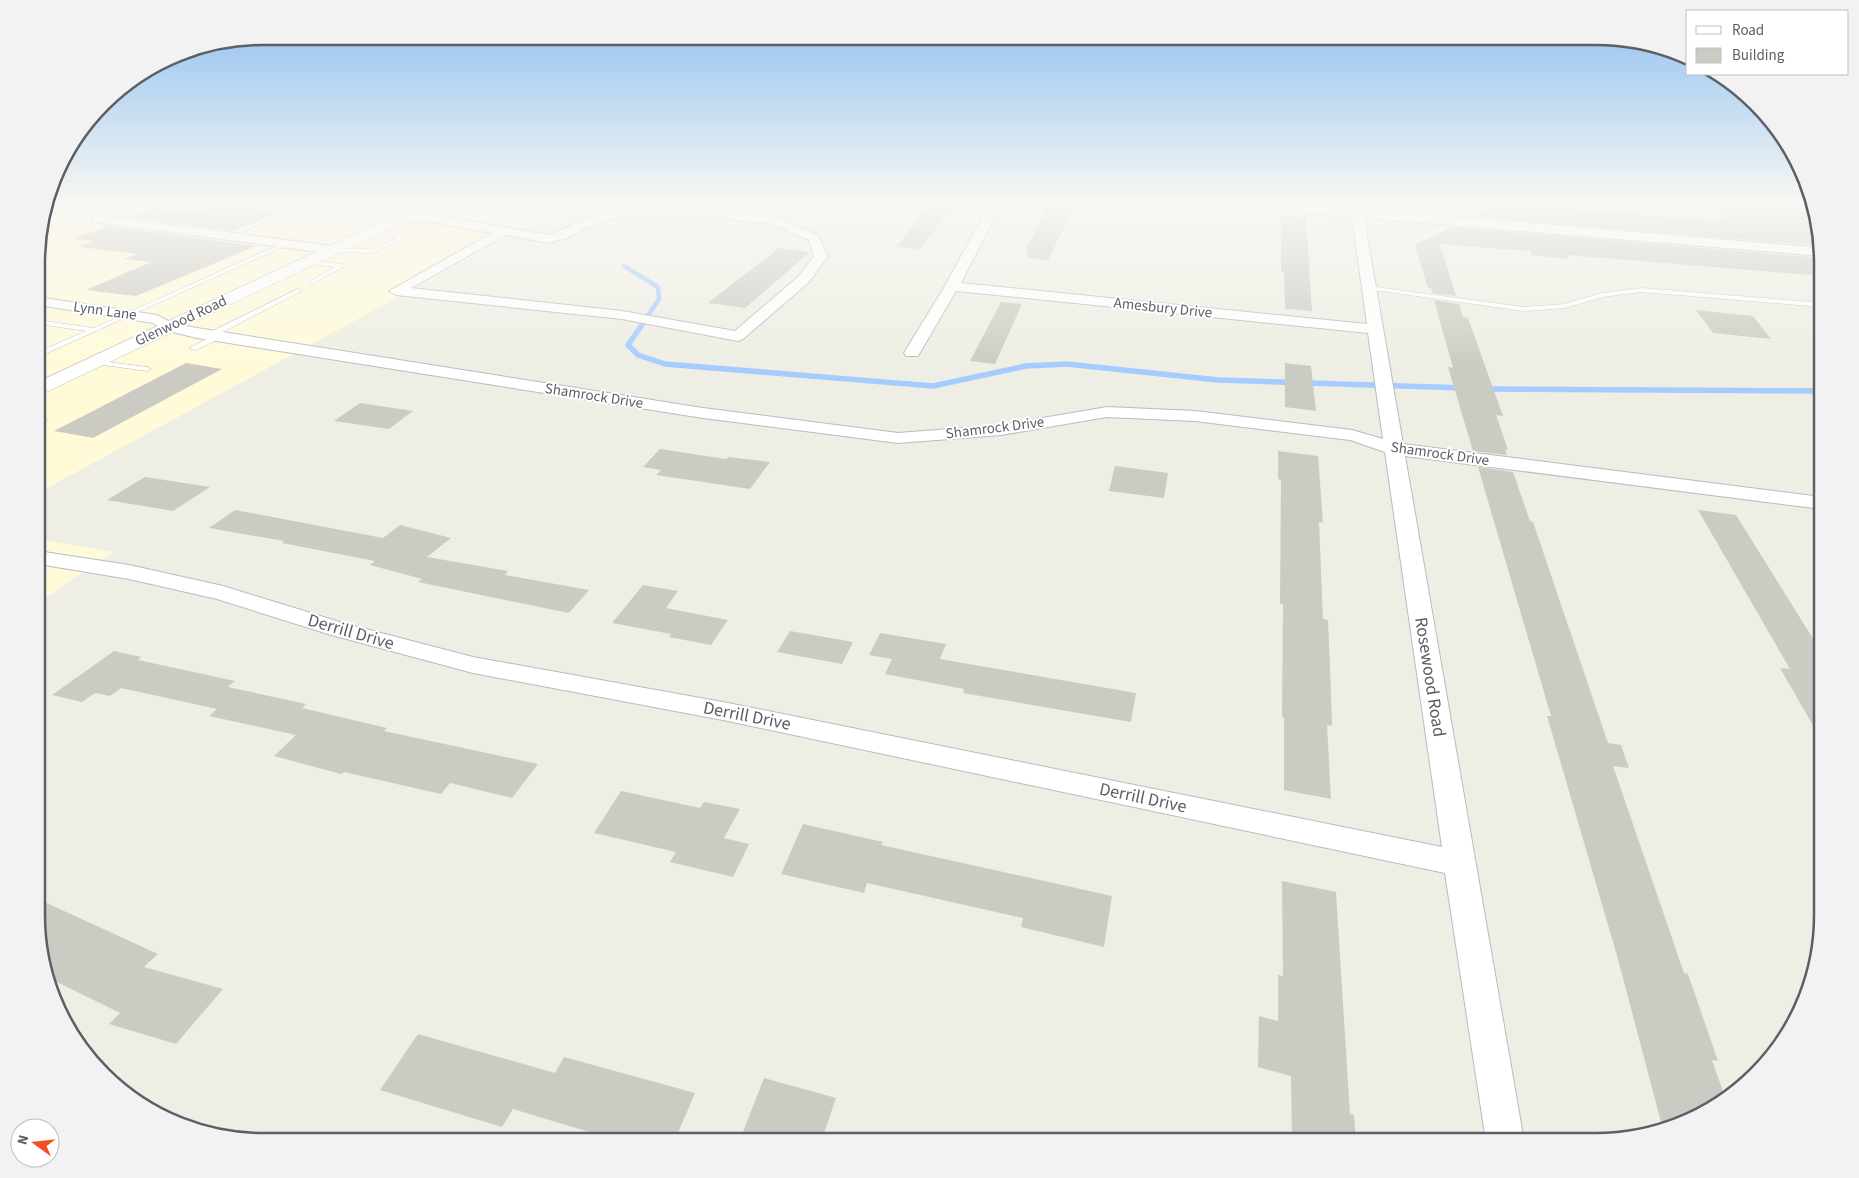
<svg xmlns="http://www.w3.org/2000/svg" width="1859" height="1178" font-family="'Source Sans 3',sans-serif">
<rect width="100%" height="100%" fill="#efeee4"/>
<path fill="#fffbd9" d="M47 203H571L38 493V251L45 248 38 247V233Z
M38 539 113 552 38 603Z"/>
<g fill="none" stroke-linecap="round" stroke-linejoin="round">
<path stroke="#a4ccff" stroke-width="4.5" d="M624 266 658 287 659 299 647 317"/>
<path stroke="#a4ccff" stroke-width="5.5" d="M648 316 628 345 638 355 665 364 933 386 1026 366 1067 364 1218 380 1464 388
M1483 389 1822 391"/>
</g>
<path fill="#cccbc3" d="M931 203 955 204 920 249 896 247Z
M1722 203H1809L1822 246 1473 216 1498 204 1535 207 1534 205 1721 221Z
M217 205 280 211 233 231 130 217 155 208 195 213Z
M1048 206 1074 208 1048 260 1027 258V247Z
M1281 215 1306 217 1312 311 1285 309 1284 272H1281Z
M108 226 256 246 136 296 86 290 151 262 124 259 138 254 80 247 94 241 73 239Z
M1451 227 1822 258V276L1567 255 1569 259 1532 255 1530 251 1440 244 1456 296 1432 293 1431 288H1428L1415 245Z
M779 248 810 252 745 308 708 303Z
M1434 300 1459 304 1463 317 1468 318 1503 416 1496 415 1508 450 1505 449 1507 455 1473 451 1448 367 1453 368Z
M1001 302 1022 304 995 364 970 361Z
M1696 310 1753 316 1771 339 1713 333Z
M186 363 222 369 93 438 54 431Z
M1285 363 1311 366 1316 411 1285 407Z
M360 403 413 411 389 429 334 421Z
M660 449 726 459 729 457 770 462 750 489 656 475 661 470 643 467Z
M1278 451 1318 456 1323 523 1319 522 1323 619 1328 620 1330 666 1332 726 1327 725 1331 799 1284 790V717H1282L1283 604H1280L1281 480 1278 479Z
M1115 466 1168 473 1164 498 1109 491Z
M1478 467 1513 472 1530 521 1533 522 1608 743 1621 745 1629 768 1613 766 1684 973 1688 974 1718 1061 1712 1060 1725 1097 1709 1112 1662 1126 1618 959 1547 716H1551Z
M145 477 210 487 173 511 107 500Z
M235 510 383 538 400 525 451 538 427 557 508 571 505 575 589 590 569 613 418 582 422 579 370 565 375 561 282 543 284 541 209 528Z
M1698 510 1736 515 1822 653V741L1780 668 1790 669Z
M643 585 678 591 666 608 728 620 711 645 669 637 671 634 612 623Z
M790 631 853 642 842 664 777 652Z
M880 633 946 644 940 659 1136 693 1131 722 963 693 964 689 885 674 892 659 869 655Z
M114 651 141 657 138 660 235 681 228 687 306 704 302 708 387 728 384 731 538 764 512 798 450 783 441 794 344 772 341 774 274 756 296 735 209 716 217 709 121 688 110 696 95 693 82 702 52 695Z
M621 791 700 808 704 802 740 809 724 838 749 844 733 877 670 862 676 852 594 833Z
M803 824 883 842 881 845 1112 896 1104 947 1021 927 1023 918 867 883 864 893 781 874Z
M1282 881 1336 892 1350 1114 1354 1115 1356 1141H1292L1291 1076 1258 1067 1259 1016 1278 1021V975L1283 976Z
M38 899 158 954 144 967 223 989 176 1044 109 1024 120 1013 51 979 38 945Z
M418 1034 555 1073 564 1057 695 1093 674 1142H622L513 1109 502 1127 380 1090Z
M764 1078 836 1098 821 1142H739Z"/>
<g fill="none" stroke-linecap="round" stroke-linejoin="round">
<g stroke="#b9bbc1" stroke-width="1">
<path id="lane" d="M397 203H412L429 206 426 208Z
M287 213 289 214V216L238 238 233 237Z
M373 229 406 237 374 253 332 252 329 250 332 248 373 249 397 238 371 232V230Z
M285 242 288 244 287 245 38 357V352L86 331 38 324V320L94 328Z
M306 260 342 264 345 266 312 284 309 282 310 281 335 267 304 263 303 262Z
M1368 286 1524 307 1564 304 1602 293 1642 288 1822 303V307L1642 292 1603 297 1565 308 1524 311 1366 289 1364 288Z
M298 289 302 291 300 292 219 334 222 336 221 338 196 350 189 348 210 337 207 335 208 333Z
M93 360 147 367 151 369 147 371 96 364 92 362Z
M38 416 47 418 48 420 44 423 38 422Z"/>
</g>
<g stroke="#b9bbc1" stroke-width="2">
<path id="street" d="M990 203H1002L961 283 1367 324 1352 217 1230 207 1224 203H1268L1357 208 1822 248V256L1364 218 1403 444 1822 497V509L1405 456 1524 1141H1486L1445 873 728 721 473 673 328 634 217 599 129 579 38 564V551L129 565 223 586 343 623 473 657 728 703 1442 847 1385 452 1350 440 1195 421 1107 417 1001 435 898 443 703 418 197 338 164 330 153 323 38 305V297L157 315 174 324 197 328 703 408 898 433 1001 425 1107 407 1195 411 1352 430 1383 439 1368 333 956 291 918 356H906L904 353 945 286Z
M630 208 712 209 774 217 818 235 828 256 809 282 743 339 738 341 622 319 396 295 389 291 492 233 430 222 401 221 395 217 397 214H430L549 235 592 216ZM630 216 712 217 771 224 809 240 814 256 799 276 735 331 622 311 411 288 506 235 549 243 567 238 600 222Z
M98 215 332 246 338 250 332 254 94 222 92 219 94 216Z"/>
</g>
<g stroke="#b9bcc3" stroke-width="1">
<path id="secondary" d="M421 203H439L437 206 38 396V382Z"/>
</g>
<use href="#lane" fill="#fff" fill-rule="evenodd"/>
<use href="#street" fill="#fff" fill-rule="evenodd"/>
<use href="#secondary" fill="#fff" fill-rule="evenodd"/>
</g>
<linearGradient id="sky" x2="0" y2="1"><stop stop-color="#8dbef1"/><stop offset="0.55" stop-color="#f8f7f3"/><stop offset="1" stop-color="#f8f7f3" stop-opacity="0"/></linearGradient>
<rect width="1859" height="368" fill="url(#sky)"/>
<g text-anchor="middle" dominant-baseline="central" stroke-width="4" stroke-linejoin="round" paint-order="stroke">
<g font-size="15" fill="#5c5f65" stroke="#fff">
<text transform="translate(1163 308) rotate(6)">Amesbury Drive</text>
<text transform="translate(105 311) rotate(8)">Lynn Lane</text>
<text transform="translate(181 321) rotate(-25)">Glenwood Road</text>
<text transform="translate(594 396) rotate(9)">Shamrock Drive</text>
<text transform="translate(995 428) rotate(-7)">Shamrock Drive</text>
<text transform="translate(1440 454) rotate(8)">Shamrock Drive</text>
</g>
<g font-size="18" fill="#5c5f65" stroke="#fff">
<text transform="translate(351 632) rotate(16)">Derrill Drive</text>
<text transform="translate(1430 677) rotate(81)">Rosewood Road</text>
<text transform="translate(747 716) rotate(11)">Derrill Drive</text>
<text transform="translate(1143 798) rotate(12)">Derrill Drive</text>
</g>
</g>
<path d="M0 0H1859V1178H0ZM263 45H1596A218 218 0 0 1 1814 263V915A218 218 0 0 1 1596 1133H263A218 218 0 0 1 45 915V263A218 218 0 0 1 263 45Z" fill="#f2f2f3" fill-rule="evenodd"/>
<path fill="none" stroke="#5c5f65" stroke-width="2.5" d="M263 45H1596A218 218 0 0 1 1814 263V915A218 218 0 0 1 1596 1133H263A218 218 0 0 1 45 915V263A218 218 0 0 1 263 45Z"/>
<rect x="1686" y="10" width="162" height="65" fill="#ffffff" stroke="#bebfc1"/>
<rect x="1696" y="26" width="25" height="8" fill="#ffffff" stroke="#bebfc1"/>
<text x="1732" y="35" font-size="15" fill="#5c5f65">Road</text>
<rect x="1696" y="48" width="25" height="15" fill="#cccbc3" stroke="#bebfc1"/>
<text x="1732" y="60" font-size="15" fill="#5c5f65">Building</text>
<g transform="translate(35 1143) rotate(285)"><circle r="24" fill="#ffffff" stroke="#bebfc1"/>
<path d="M0-4L9 19L0 12L-9 19Z" fill="#f54d24"/>
<text y="-8" font-size="14" font-weight="bold" text-anchor="middle" fill="#5c5f65">N</text>
</g>
</svg>
